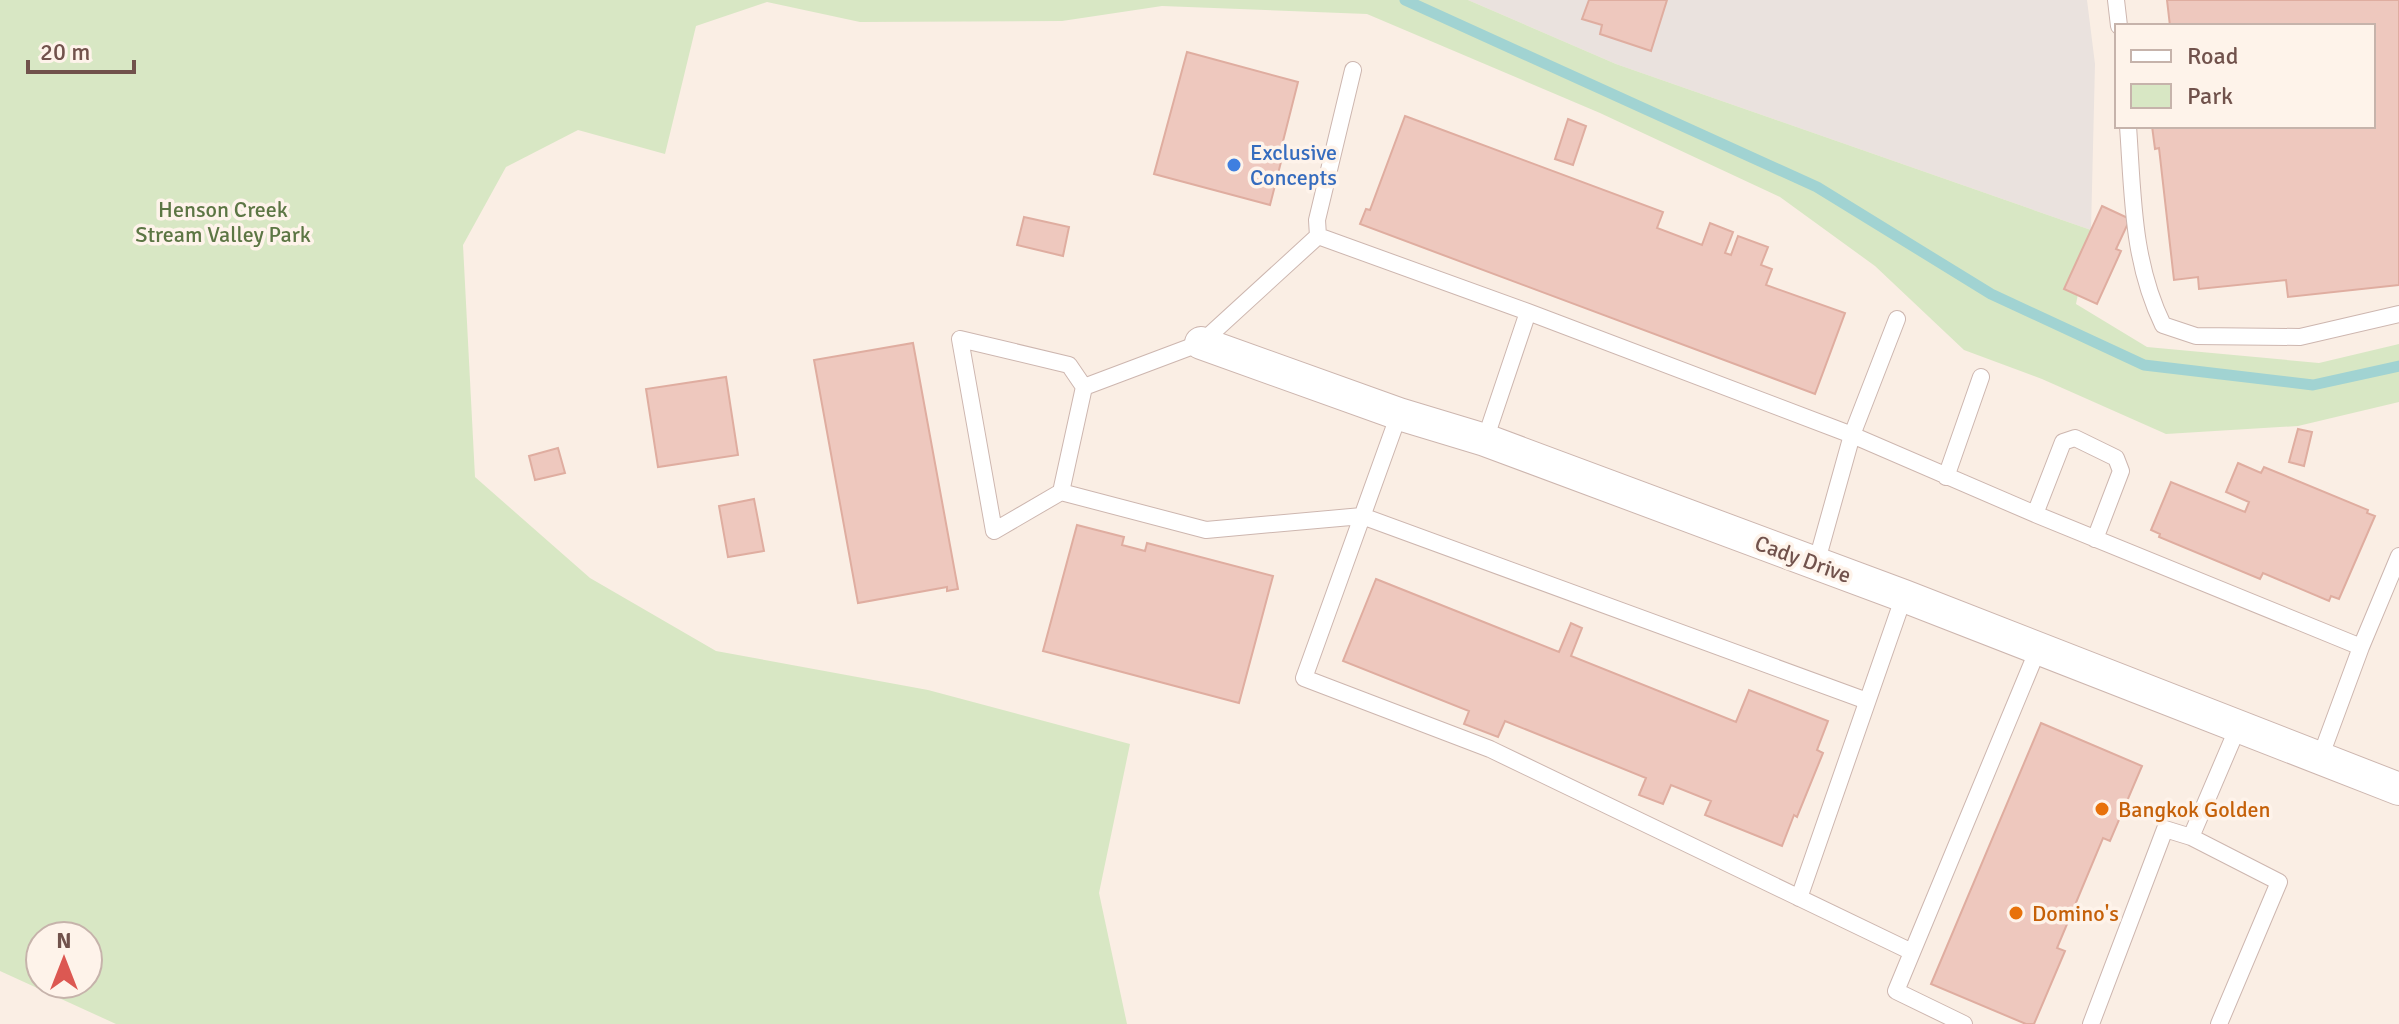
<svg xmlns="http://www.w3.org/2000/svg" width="2399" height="1024" font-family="Signika,sans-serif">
<rect width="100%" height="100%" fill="#faeee4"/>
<path fill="#eae2de" d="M1468 0H2087L2095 64 2091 230 1616 64Z"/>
<path fill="#d8e7c4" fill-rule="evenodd" d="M0 0H1468L1616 64 2091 230 2076 304 2147 347 2319 363 2399 344V402L2298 426 2166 434 2042 379 1964 350 1875 266 1780 197 1600 113 1367 14 1162 6 1062 21 860 22 767 2 696 26 665 154 578 130 506 167 463 245 475 477 590 578 716 651 928 690 1130 744 1099 893 1127 1024H116L0 971ZM40 936H88V984H40Z"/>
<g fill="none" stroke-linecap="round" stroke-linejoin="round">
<path stroke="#a1d3d2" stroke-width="11" d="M1405 0 1817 187 1991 294 2144 365 2313 385 2399 366"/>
</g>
<path fill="#eec8be" stroke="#dfada0" stroke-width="2" d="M1589 0H1667L1651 51 1600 34 1602 25 1582 19Z
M2167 0H2399V285L2288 297 2286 280 2199 289 2198 277 2174 280 2159 148 2155 149 2152 126H2373V26H2170Z
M1187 52 1298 82 1278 161 1281 162 1270 205 1154 174Z
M1405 116 1663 212 1657 228 1702 245 1710 223 1733 232 1725 253 1731 255 1738 236 1768 247 1761 265 1772 269 1766 285 1845 313 1815 394 1360 224 1366 209 1370 210Z
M1568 119 1586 126 1573 165 1555 159Z
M2102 206 2130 219 2116 249 2121 251 2097 304 2064 289Z
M1024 217 1069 227 1063 256 1017 245Z
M913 343 958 589 947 591V587L858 603 814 360Z
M726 377 738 455 658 467 646 389Z
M2298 429 2312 432 2304 466 2289 462Z
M558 448 565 473 535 480 529 456Z
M2238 463 2261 473 2264 467 2368 510 2367 513 2375 516 2339 599 2331 596 2329 601 2263 573 2260 579 2159 537 2160 534 2151 530 2171 482 2245 512 2249 502 2226 492Z
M754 499 764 551 728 557 719 506Z
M1077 525 1124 537 1122 545 1145 551 1147 543 1273 576 1239 703 1043 651Z
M1376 579 1559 652 1571 623 1582 628 1571 656 1736 722 1749 690 1828 721 1817 750 1823 753 1797 817 1794 815 1782 846 1705 815 1711 801 1671 785 1663 804 1639 795 1646 778 1505 721 1498 737 1464 724 1469 711 1343 661Z
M2041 723 2142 766 2110 841 2103 838 2057 948 2065 951 2034 1024H2026L1931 984Z"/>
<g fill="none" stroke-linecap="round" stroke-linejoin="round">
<g stroke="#cdb6af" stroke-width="18">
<path id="lane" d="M2116 0 2119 26
M2128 126C2133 196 2132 261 2163 325L2196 336 2300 337 2399 314
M1318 236 1317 220 1353 70
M1399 414 1304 678 1490 749 1912 952
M1485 440 1528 312
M1946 477 1981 377
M1061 492 994 531 960 339 1069 365 1084 387
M2035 514 2063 442 2075 438 2116 458 2121 471 2095 539
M1816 564 1852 435 1897 319
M2361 647 2399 556
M1867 701 1362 516 1206 530 1061 492 1084 387 1201 343 1318 236 1528 312 1852 435 2035 514 2361 647 2320 758
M2191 837 2279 882 2219 1024
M1799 898 1904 596
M1964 1024 1896 991 2038 649
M2091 1024 2165 829 2191 837 2238 727"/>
</g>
<g stroke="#cdb6af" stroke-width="34">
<path id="street" d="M1201 343 1399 414 1485 440 1904 596 2399 789"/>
</g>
<use href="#lane" stroke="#fff" stroke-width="16"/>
<use href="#street" stroke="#fff" stroke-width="32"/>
</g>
<circle fill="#3f7fe0" stroke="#fef3ea" stroke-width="3" cx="1234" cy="165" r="8"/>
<g fill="#e8710a" stroke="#fef3ea" stroke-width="3">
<circle cx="2102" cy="809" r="8"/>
<circle cx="2016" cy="913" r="8"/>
</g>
<g text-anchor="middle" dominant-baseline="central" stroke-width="7" stroke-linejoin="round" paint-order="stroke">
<g font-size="22" fill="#366cbe" stroke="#fef3ea" text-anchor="start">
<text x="1250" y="152">Exclusive<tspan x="1250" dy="25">Concepts</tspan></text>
</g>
<g font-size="22" fill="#5c7644" stroke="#fef3ea">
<text x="223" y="209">Henson Creek<tspan x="223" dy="25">Stream Valley Park</tspan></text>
</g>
<g font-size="22" fill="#71524c" stroke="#fef3ea">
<text transform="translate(1803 559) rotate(20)">Cady Drive</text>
</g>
<g font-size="22" fill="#c56008" stroke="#fef3ea" text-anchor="start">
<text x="2118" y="809">Bangkok Golden</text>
<text x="2032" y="913">Domino's</text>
</g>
</g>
<rect x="2115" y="24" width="260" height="104" fill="#fef3ea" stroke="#c6b3ab" stroke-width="2"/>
<rect x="2131" y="50" width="40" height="12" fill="#ffffff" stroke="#c6b3ab" stroke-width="2"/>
<text x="2187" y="64" font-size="24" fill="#71524c">Road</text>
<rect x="2131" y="84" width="40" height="24" fill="#d8e7c4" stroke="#c6b3ab" stroke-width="2"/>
<text x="2187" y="104" font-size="24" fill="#71524c">Park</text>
<g transform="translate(64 960)"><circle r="38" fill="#fef3ea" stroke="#c6b3ab" stroke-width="2"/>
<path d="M0-6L14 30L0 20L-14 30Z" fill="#dc5852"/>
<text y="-12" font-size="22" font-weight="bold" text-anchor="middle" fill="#71524c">N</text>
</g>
<path d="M28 60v12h106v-12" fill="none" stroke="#71524c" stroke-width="4"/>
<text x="40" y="60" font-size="24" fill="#71524c" stroke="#fef3ea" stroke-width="6" paint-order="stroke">20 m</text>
</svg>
